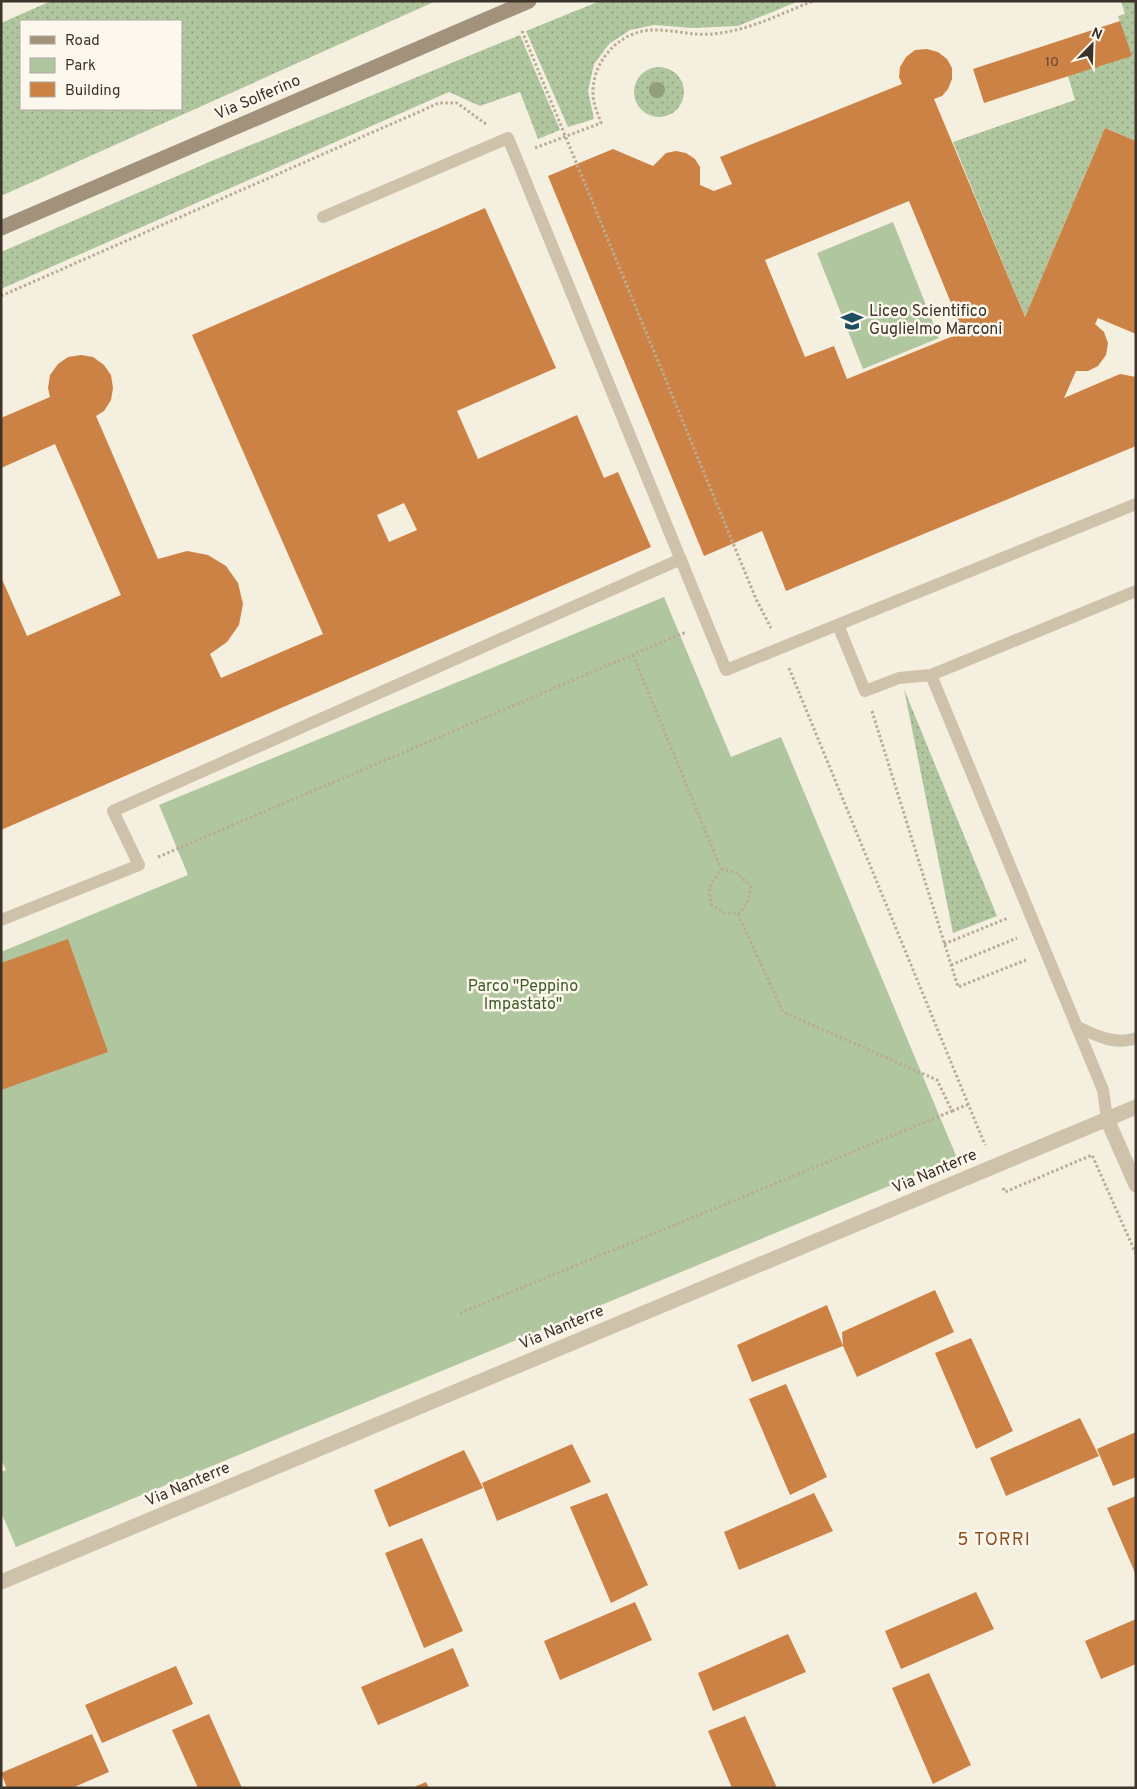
<svg xmlns="http://www.w3.org/2000/svg" width="1137" height="1789" font-family="Overpass,sans-serif">
<defs>
<pattern id="grass-dots" width="8" height="8" patternUnits="userSpaceOnUse" patternTransform="scale(1.25)"><rect width="8" height="8" fill="#b0c69e"/><path d="M2 2h.1M6 6h.1" fill="none" stroke="#90a181" stroke-width="1.8" stroke-linecap="round"/></pattern>
</defs>
<rect width="100%" height="100%" fill="#f5efe0"/>
<path fill="url(#grass-dots)" fill-rule="evenodd" d="M51 1H436L1 196V23ZM181 21V109H21V21Z
M600 1H799L738 26 693 28 654 25 630 30 609 44 594 64 588 91 594 119 568 127 526 31Z
M1121 1H1136V141L1105 128 1025 317 953 142 1075 100 1068 76 1131 56 1118 16 1125 14Z
M520 35 560 130 538 139 520 92 480 106 449 92 1 289V252L214 160Z
M634 92a25 25 0 1 1 50 0a25 25 0 1 1-50 0Z
M904 689 997 916 953 933Z"/>
<path fill="#b0c69e" d="M893 222 939 338 863 369 817 253Z
M664 597 731 757 781 737 957 1158 16 1547 1 1512V1472L6 1470 1 1459V952L188 875 159 805Z"/>
<path fill="#cd8245" fill-rule="evenodd" d="M1120 21 1132 56 984 103 973 69Z
M927 49 938 52 947 59 952 68V79L948 89 942 96 934 99 1025 317 1105 128 1136 141V334L1098 318 1095 324 1104 332 1108 343 1106 355 1098 366 1088 371H1076L1064 398 1120 374 1136 377V446L786 591 762 531 704 556 548 176 613 149 653 166 666 153 676 151 686 153 695 159 700 167V185L714 191 732 184 720 157 902 84 899 77 900 67 906 57 915 50ZM909 201 963 332 847 379 834 346 805 357 765 260Z
M485 208 556 368 457 411 478 459 577 415 604 478 618 472 651 547 1 830V577L27 636 121 595 55 444 1 468V418L50 397 48 388 50 375 58 364 68 357 81 355 93 357 104 365 111 375 113 388 111 400 104 411 96 416 158 559 187 551 208 555 226 566 238 583 243 604 239 625 227 642 210 654 221 678 323 634 192 335ZM404 503 417 530 389 542 377 515Z
M68 939 108 1052 1 1090V963Z
M935 1290 954 1332 857 1377 843 1346 752 1382 737 1345 827 1305 843 1346 842 1332Z
M971 1338 1013 1431 976 1449 935 1353Z
M786 1384 827 1477 790 1495 749 1399Z
M1080 1418 1099 1456 1006 1496 990 1458Z
M1136 1432V1477L1113 1486 1097 1449Z
M572 1444 591 1482 497 1521 482 1483Z
M464 1450 483 1488 389 1527 374 1490Z
M607 1493 648 1585 611 1603 570 1507Z
M814 1493 833 1531 739 1570 724 1532Z
M1136 1496V1575L1107 1508Z
M422 1538 463 1631 424 1648 385 1553Z
M976 1592 994 1629 901 1669 885 1631Z
M635 1602 652 1640 560 1680 544 1641Z
M1136 1619V1664L1101 1679 1085 1641Z
M788 1634 806 1672 713 1711 698 1673Z
M453 1648 469 1686 378 1725 361 1687Z
M176 1666 193 1704 102 1743 85 1705Z
M929 1673 971 1765 933 1784 892 1688Z
M209 1714 242 1788H198L172 1730Z
M745 1716 777 1788H732L708 1731Z
M92 1734 109 1772 72 1788H7L1 1773Z
M426 1782 429 1788H412Z"/>
<g fill="none" stroke-linecap="round" stroke-linejoin="round">
<path stroke="#baac94" stroke-width="3" stroke-dasharray="2.5 2.5" stroke-linecap="butt" d="M522 31 756 599 771 628
M535 148 601 123C598 114 593 103 593 94 592 61 619 32 651 30 671 29 692 36 712 34 748 31 780 14 813 1
M1 296 439 103H457L486 124
M789 668 985 1145
M872 711 958 987 1026 960
M158 857 686 632
M721 869 737 873 751 887 747 904 738 914
M944 944 1008 918
M951 965 1017 938
M952 1111 969 1104
M1003 1188 1005 1192 1092 1155 1136 1254
M460 1313 952 1111 937 1080 783 1012 738 914 724 913 711 904 709 888 721 869 633 655"/>
<path stroke="#cec2aa" stroke-width="12" d="M323 217 508 138 726 670 1136 504
M838 625 865 691 899 678 931 675 1136 591
M931 675 1103 1090 1107 1119
M1 920 139 865 113 811 681 559
M1076 1026C1094 1035 1116 1046 1136 1038"/>
<path stroke="#cec2aa" stroke-width="15" d="M1107 1119 1136 1185
M1 1582 1136 1107"/>
<path stroke="#a2917b" stroke-width="15" d="M1 228 529 1"/>
</g>
<circle fill="#929e7d" cx="657" cy="90" r="8"/>
<defs>
<g id="school-bare" transform="scale(1.725)"><path d="M0-5L7-2L0 1L-7-2ZM-4 1L0 2.5L4 1V4Q0 6-4 4Z" fill="#1c4e61" stroke="#fcf8ed" stroke-width="2.5" paint-order="stroke"/></g>
</defs>
<g fill-rule="evenodd">
<use href="#school-bare" x="852" y="321"/>
</g>
<g text-anchor="middle" dominant-baseline="central" stroke-width="5" stroke-linejoin="round" paint-order="stroke">
<g font-size="14" fill="#604731">
<text x="1052" y="62">10</text>
</g>
<g font-size="16" fill="#3c332a" stroke="#fcf8ed">
<text transform="translate(258 98) rotate(-23)">Via Solferino</text>
<text transform="translate(935 1172) rotate(-23)">Via Nanterre</text>
<text transform="translate(562 1328) rotate(-23)">Via Nanterre</text>
<text transform="translate(188 1485) rotate(-23)">Via Nanterre</text>
</g>
<g font-size="16" fill="#3c332a" stroke="#fcf8ed" text-anchor="start">
<text x="869" y="312">Liceo Scientifico<tspan x="869" dy="18">Guglielmo Marconi</tspan></text>
</g>
<g font-size="16" fill="#415c2c" stroke="#fcf8ed">
<text x="523" y="987">Parco "Peppino<tspan x="523" dy="18">Impastato"</tspan></text>
</g>
<g font-size="18" letter-spacing="1" fill="#90501d" stroke="#fcf8ed">
<text x="994" y="1540">5 TORRI</text>
</g>
</g>
<rect width="1137" height="1789" fill="none" stroke="#3c332a" stroke-width="5"/>
<rect x="20" y="20" width="162" height="90" fill="#fcf8ed" stroke="#afa99f"/>
<rect x="30" y="36" width="25" height="8" fill="#a2917b" stroke="#afa99f"/>
<text x="65" y="45" font-size="15" fill="#3c332a">Road</text>
<rect x="30" y="58" width="25" height="15" fill="#b0c69e" stroke="#afa99f"/>
<text x="65" y="70" font-size="15" fill="#3c332a">Park</text>
<rect x="30" y="82" width="25" height="15" fill="#cd8245" stroke="#afa99f"/>
<text x="65" y="95" font-size="15" fill="#3c332a">Building</text>
<g transform="translate(1092 45) rotate(23)" stroke="#fcf8ed" stroke-width="4" paint-order="stroke">
<path d="M0-4L9 19L0 12L-9 19Z" fill="#3c332a"/>
<text y="-8" font-size="14" font-weight="bold" text-anchor="middle" fill="#3c332a">N</text>
</g>
</svg>
